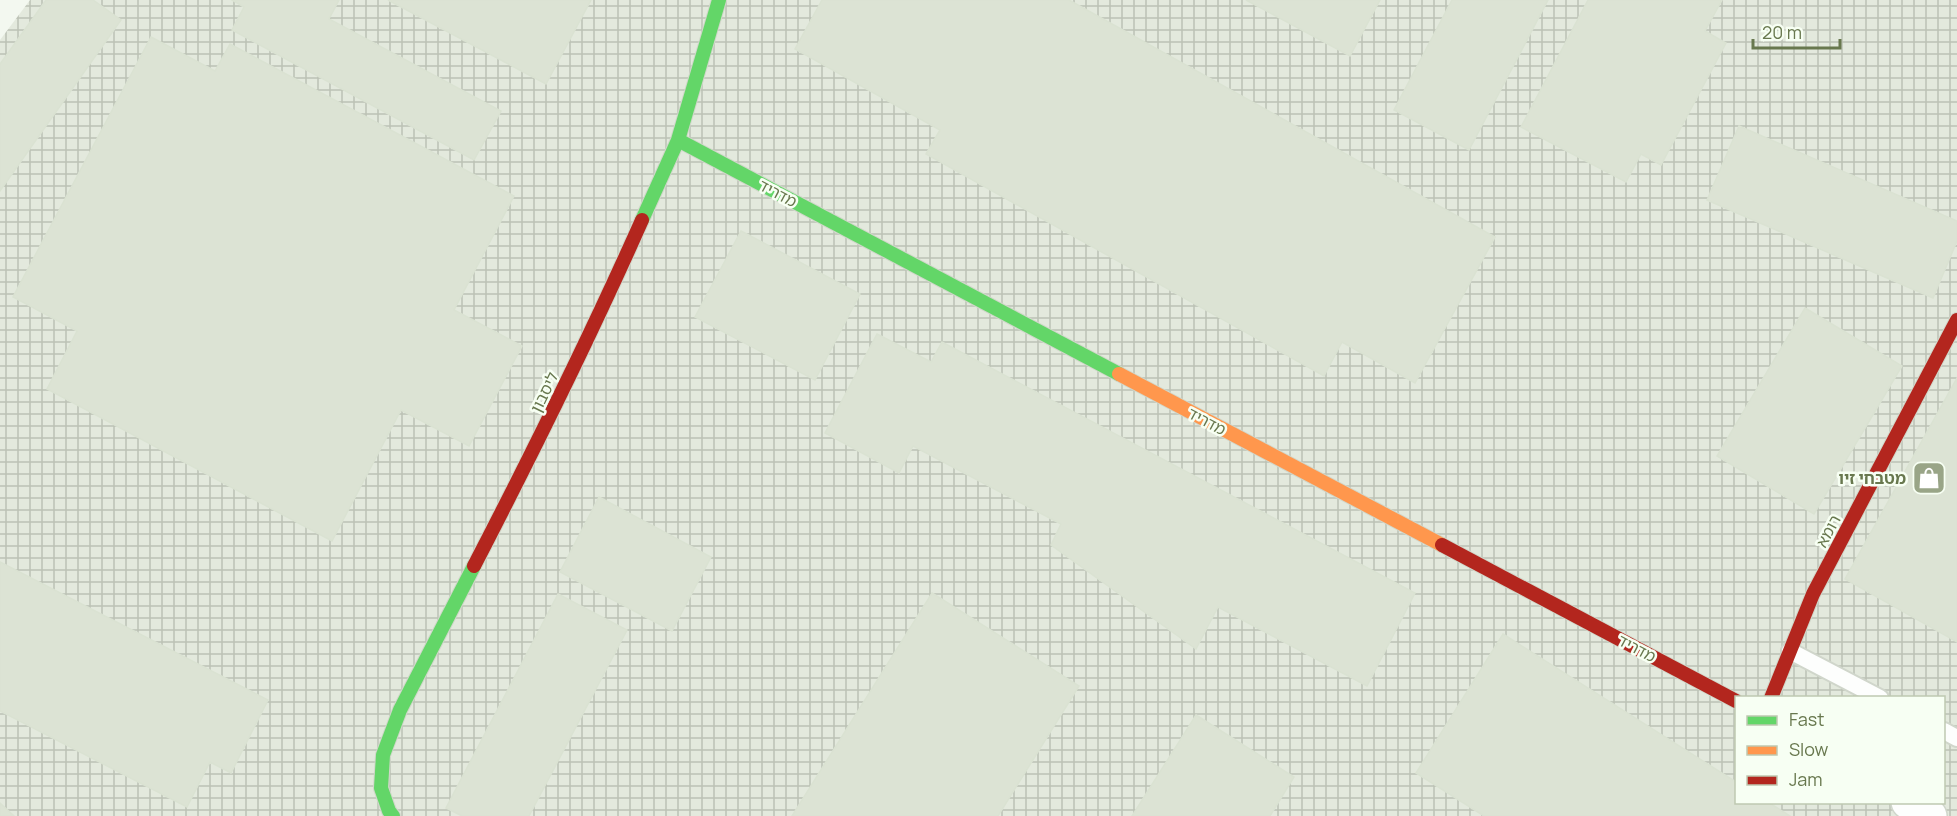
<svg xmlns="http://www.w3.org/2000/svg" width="1957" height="816" font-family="Manrope,'Noto Sans Hebrew',sans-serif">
<defs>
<pattern id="industrial-grid" width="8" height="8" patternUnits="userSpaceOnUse" patternTransform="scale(1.5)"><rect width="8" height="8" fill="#e3e9dd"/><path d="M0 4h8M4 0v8" fill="none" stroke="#bcc2b5"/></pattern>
</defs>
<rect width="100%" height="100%" fill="#f3f8f0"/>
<path fill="url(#industrial-grid)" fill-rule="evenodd" d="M30 0H1957V816H0V40ZM1736 698H1944V802H1736Z"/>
<path fill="#dce3d4" stroke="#dae2d2" stroke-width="1.5" d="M46 0H93L121 20 0 191V64Z
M232 0H339L329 19 501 111 474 160 232 30 244 7Z
M388 0H591L546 84Z
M822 0H1069L1495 237 1415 383 1342 342 1324 376 926 154 940 130 795 49Z
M1246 0H1380L1350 56Z
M1452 0H1548L1469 150 1394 110Z
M1588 0H1722L1705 31 1726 43 1661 165 1641 154 1626 182 1521 127Z
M151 37 215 71 230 44 514 196 454 310 522 346 469 446 401 410 332 541 47 389 77 331 13 297Z
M1739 126 1957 221V241L1933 298 1707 200Z
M741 231 860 294 815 380 695 317Z
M1805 308 1902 366 1814 514 1717 456Z
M877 334 931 362 942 342 1415 593 1367 686 1218 607 1196 649 1051 545 1061 524 913 446 899 473 825 433Z
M1957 378V642L1845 579Z
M599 497 711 557 672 631 560 572Z
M0 562 268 700 231 773 210 762 187 807 0 711Z
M932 593 1079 686 998 816H792Z
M558 594 627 630 529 816H462L446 808Z
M1503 634 1736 782V802H1768L1790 816H1484L1416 773Z
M1196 715 1294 777 1270 816H1132Z
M0 803 14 816H0Z"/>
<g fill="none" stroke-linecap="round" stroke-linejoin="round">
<g stroke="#d0d6cb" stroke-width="20">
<path id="lane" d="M1790 651 1880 698
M1944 731 1957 738"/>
</g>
<g stroke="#d0d6cb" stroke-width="36">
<path id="street" d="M1908 802 1930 816"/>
</g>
<g stroke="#d1d7ca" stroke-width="16">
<path id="fast" d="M678 140 1119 374
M642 220 678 140 719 0
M393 816 389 811 381 788 383 755 400 710 474 566"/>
</g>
<g stroke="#d1d7ca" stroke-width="16">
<path id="slow" d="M1119 374 1442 545"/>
</g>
<g stroke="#d1d7ca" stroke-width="16">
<path id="jam" d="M1442 545 1736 701
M474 566C533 452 590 337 642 220
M1771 698 1813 594 1957 320"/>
</g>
<use href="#lane" stroke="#fdfefd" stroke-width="16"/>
<use href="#street" stroke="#fdfefd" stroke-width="33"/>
<use href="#fast" stroke="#63d668" stroke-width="14"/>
<use href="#slow" stroke="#ff974d" stroke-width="14"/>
<use href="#jam" stroke="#b3261e" stroke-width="14"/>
</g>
<defs>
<g id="shop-square" transform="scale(1.725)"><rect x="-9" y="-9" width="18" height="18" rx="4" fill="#99a587" stroke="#f7fff3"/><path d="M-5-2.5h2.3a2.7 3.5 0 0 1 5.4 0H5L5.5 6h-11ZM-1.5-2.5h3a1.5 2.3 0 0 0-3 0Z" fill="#fff"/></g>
</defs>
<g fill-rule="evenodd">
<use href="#shop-square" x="1929" y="478"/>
</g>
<g text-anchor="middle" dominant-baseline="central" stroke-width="5" stroke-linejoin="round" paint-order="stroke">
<g font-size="16" fill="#68784e" stroke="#f7fff3">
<text transform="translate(778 193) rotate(28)">מדריד</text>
<text transform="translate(544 392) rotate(-64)">ליסבון</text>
<text transform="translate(1207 421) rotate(28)">מדריד</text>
<text transform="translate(1828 531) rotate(-62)">רומא</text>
<text transform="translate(1637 648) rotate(28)">מדריד</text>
</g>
<g font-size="16" font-weight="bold" fill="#68784e" stroke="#f7fff3" text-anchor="end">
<text x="1906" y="478">מטבחי זיו</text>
</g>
</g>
<rect x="1735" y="696" width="210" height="108" fill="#f7fff3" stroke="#bec9b1" stroke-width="1.5"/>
<rect x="1747" y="716" width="30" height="9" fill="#63d668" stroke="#bec9b1" stroke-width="1.5"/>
<text x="1789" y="726" font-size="18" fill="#68784e">Fast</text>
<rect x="1747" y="746" width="30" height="9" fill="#ff974d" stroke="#bec9b1" stroke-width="1.5"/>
<text x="1789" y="756" font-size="18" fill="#68784e">Slow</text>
<rect x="1747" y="776" width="30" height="9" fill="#b3261e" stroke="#bec9b1" stroke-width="1.5"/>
<text x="1789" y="786" font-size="18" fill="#68784e">Jam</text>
<path d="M1753 39v9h87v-9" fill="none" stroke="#68784e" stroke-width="3"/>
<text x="1762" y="39" font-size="18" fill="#68784e" stroke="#f7fff3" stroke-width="4.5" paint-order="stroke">20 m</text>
</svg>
